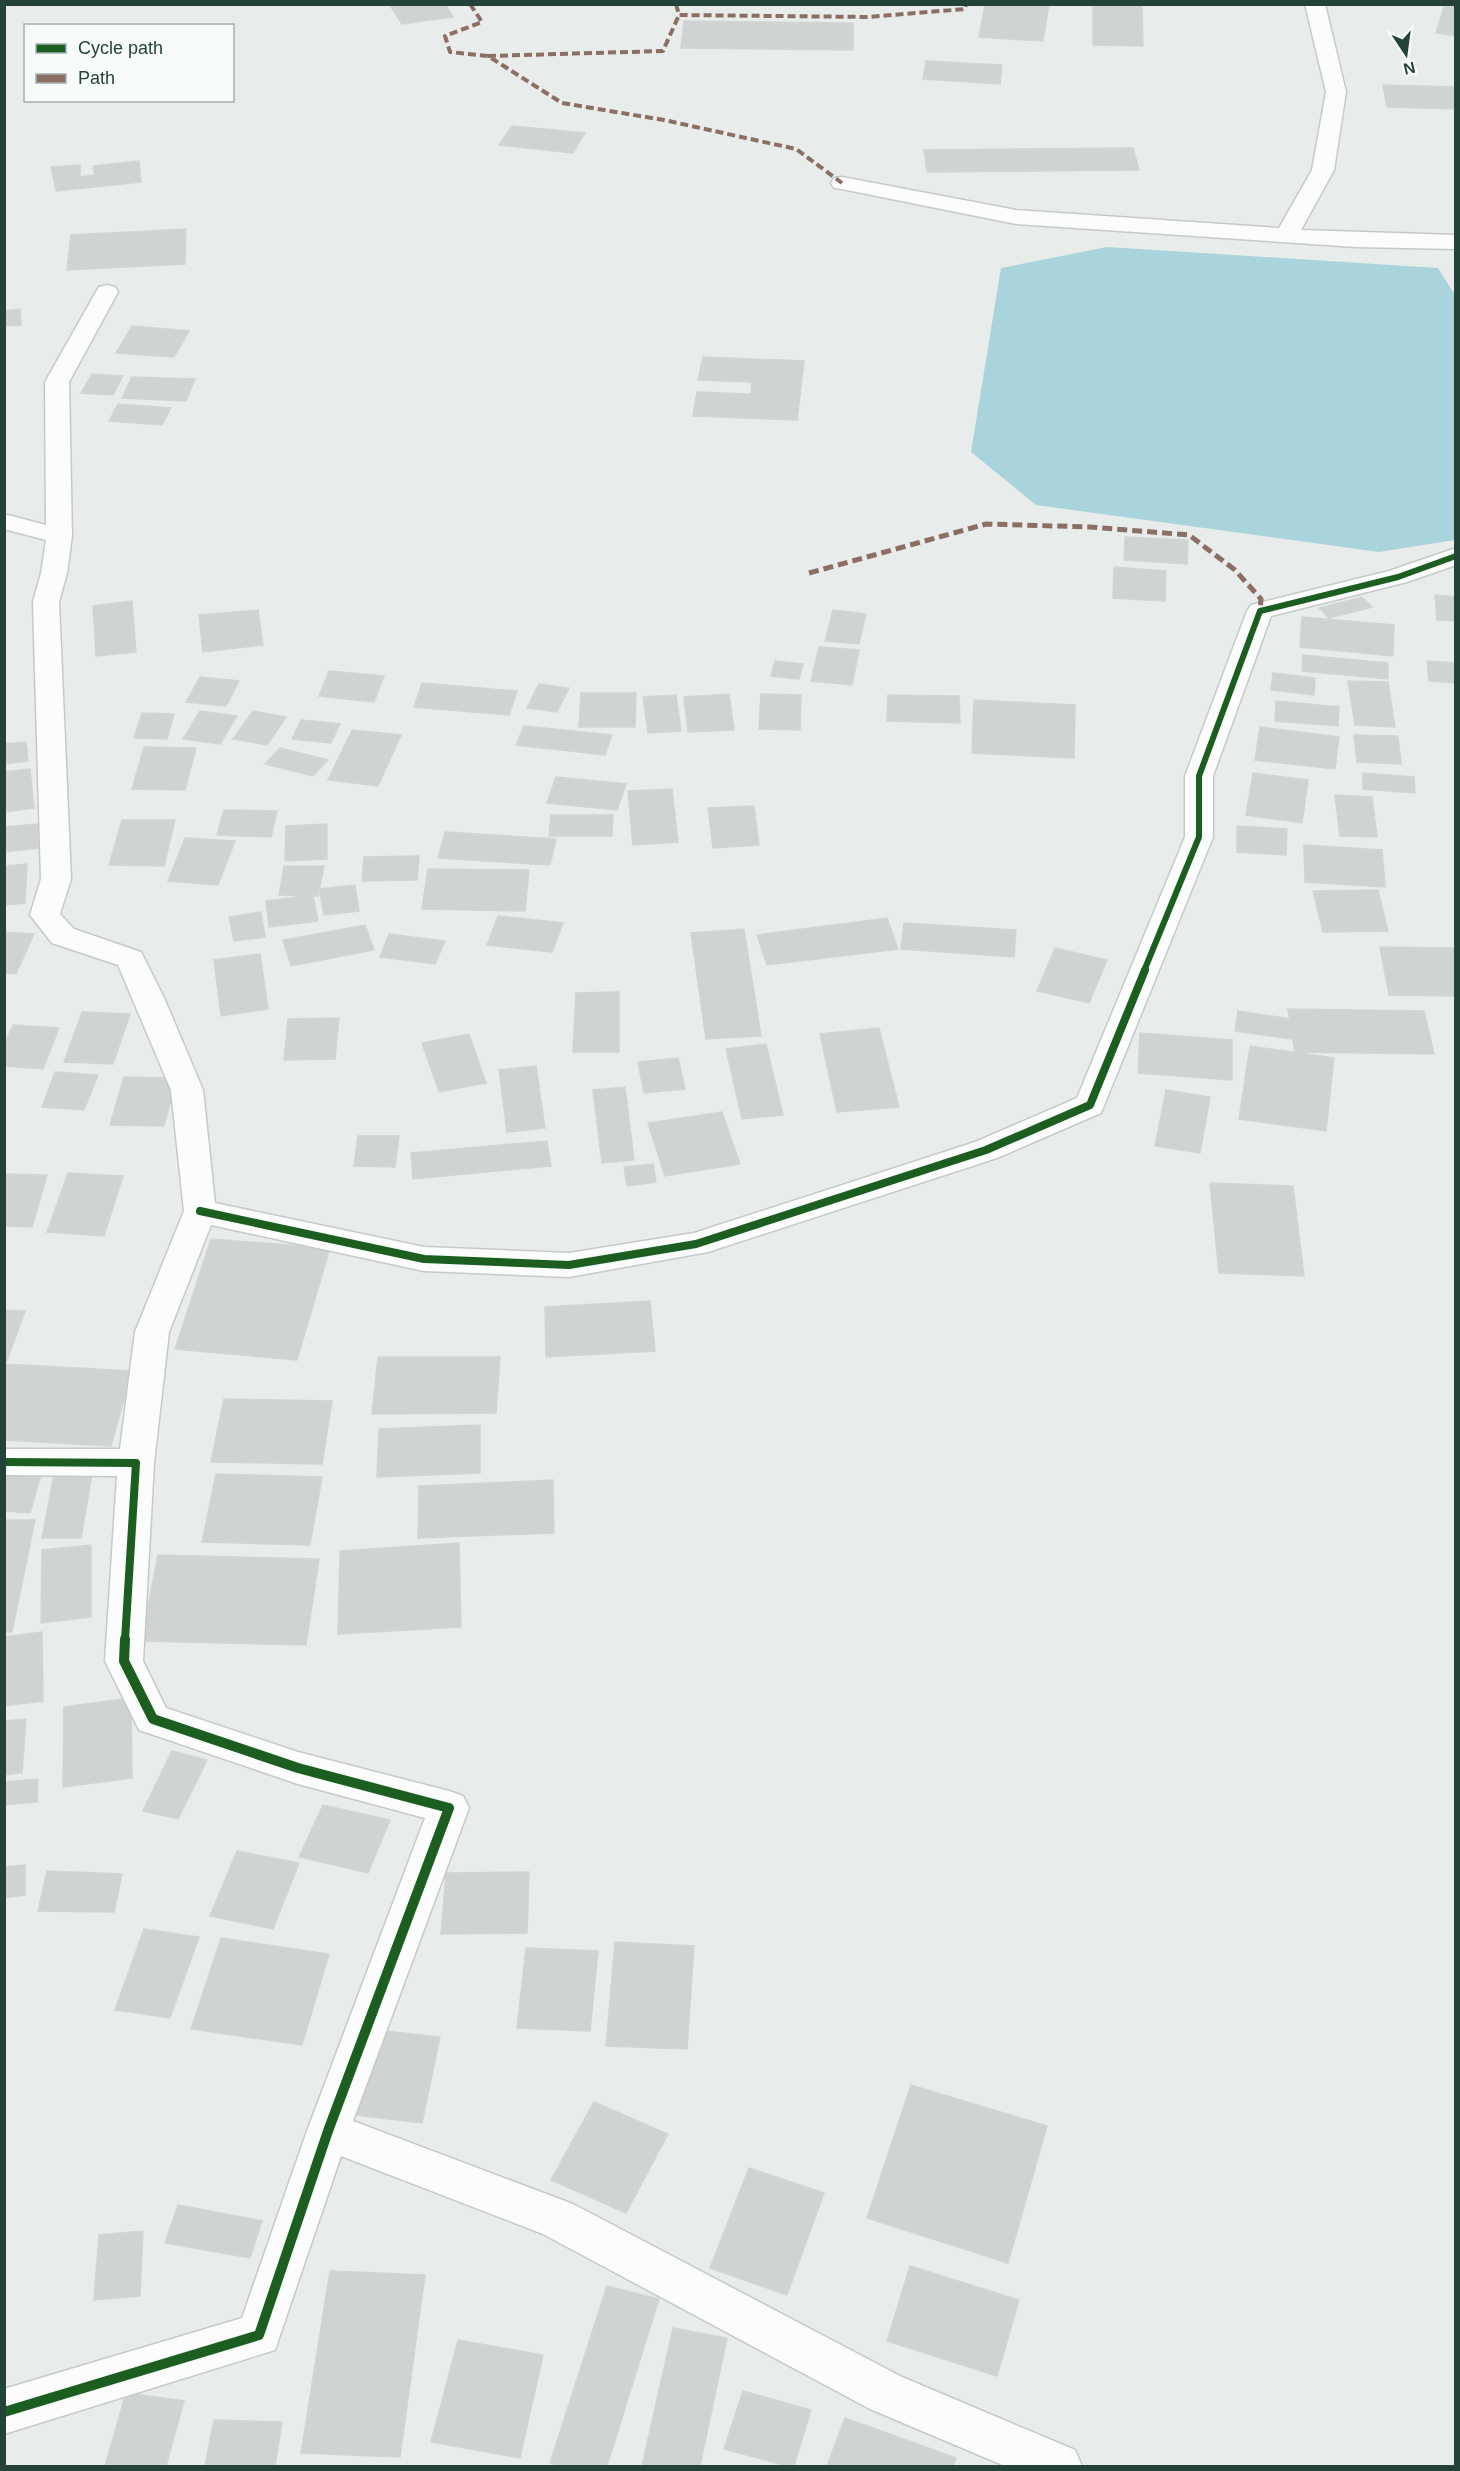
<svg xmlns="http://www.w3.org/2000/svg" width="1460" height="2471" font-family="Arial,sans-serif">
<rect width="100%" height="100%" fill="#e8edeb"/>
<path fill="#a9d4db" d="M1107 247 1438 268 1455 295V540L1379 552 1036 505 971 452 1001 268Z"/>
<path fill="#cfd4d2" stroke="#d1d6d4" stroke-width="1.5" d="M389 4H445L453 17 402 24Z
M985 4H1049L1043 41 979 37Z
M1093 4H1142L1143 46 1093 45Z
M1445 4H1456V36L1436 33Z
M684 21 853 23V50L681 48Z
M926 61 1002 65 1000 84 923 79Z
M1383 85 1456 87V109L1387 107Z
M512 126 585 133 573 153 499 145Z
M1133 148 1139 170 927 172 924 150Z
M139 161 141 182 56 191 51 167 80 165V177L95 175 93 166Z
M186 229 185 264 67 270 71 235Z
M20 309 21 325 4 326V311Z
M132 326 189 331 174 357 116 353Z
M703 357 804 361 797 420 693 416 697 392 751 394 752 382 698 380Z
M92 374 123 376 113 395 81 393Z
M132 377 195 379 186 401 122 398Z
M118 404 171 408 162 425 109 421Z
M1125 537 1188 540 1187 564 1124 560Z
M1114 567 1166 571 1165 601 1113 598Z
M1435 595 1456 597V621L1437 620Z
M1362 597 1372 607 1329 618 1319 608Z
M132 601 136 652 96 656 93 606Z
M258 610 263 645 203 652 199 615Z
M833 610 866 614 859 644 825 641Z
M1302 617 1394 625 1393 656 1300 647Z
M819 647 859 650 852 685 811 681Z
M1303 655 1388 663V679L1302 671Z
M775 661 803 664 799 679 771 676Z
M1427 661 1456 663V683L1429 681Z
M329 671 384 676 374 702 319 696Z
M1273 673 1315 678 1314 695 1271 690Z
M200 677 239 681 226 706 186 702Z
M1348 681 1388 682 1395 727 1355 725Z
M422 683 517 691 509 715 414 707Z
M539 684 569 688 557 712 527 708Z
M581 693H636L635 727H579Z
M729 694 734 730 688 732 684 697Z
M761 694 801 695 800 730 759 729Z
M676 695 681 731 648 733 643 697Z
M888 695 959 696 960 723 887 721Z
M974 700 1075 705 1074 758 972 753Z
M1276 701 1339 707 1338 726 1275 721Z
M200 711 237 716 220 744 183 739Z
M253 711 286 717 267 745 233 739Z
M142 713 174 714 167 739 134 738Z
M301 720 340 724 331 743 292 739Z
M524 726 612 735 605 755 516 745Z
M1260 727 1339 737 1335 769 1255 760Z
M352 730 401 735 378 786 328 780Z
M1354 735 1398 736 1401 764 1357 762Z
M26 742 28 761 4 764V744Z
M144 747 196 748 185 790 132 789Z
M280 748 328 760 313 776 265 764Z
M30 769 34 808 4 812V772Z
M1253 773 1308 780 1302 823 1246 815Z
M1363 773 1414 777 1415 793 1363 789Z
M556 777 626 784 617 810 547 803Z
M672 789 678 842 633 845 628 791Z
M1335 795 1372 797 1377 837 1340 836Z
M754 806 759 845 713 848 708 808Z
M224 810 277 811 271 837 217 835Z
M551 815H613L612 836H549Z
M122 820H175L164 866 109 865Z
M38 824 39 848 4 852V827Z
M327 824V859L285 861 286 826Z
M1237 826 1287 829 1286 855 1237 852Z
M445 832 556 839 550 865 438 858Z
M185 838 235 841 218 885 168 881Z
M1304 845 1382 850 1385 887 1305 882Z
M419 856 417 880 362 881 364 857Z
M27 864 25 903 4 905V866Z
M284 866H324L318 896 279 895Z
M428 869 529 870 525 911 422 909Z
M355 885 359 911 324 915 319 889Z
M1378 890 1388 931 1323 932 1313 891Z
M313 895 318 921 269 927 266 901Z
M261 912 265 937 234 941 229 917Z
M498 916 563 923 552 952 487 945Z
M887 918 898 949 767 965 757 935Z
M904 923 1016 930 1014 957 901 949Z
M365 925 374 950 291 966 283 940Z
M744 929 761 1036 706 1039 691 933Z
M4 932 34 934 16 974 4 973Z
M389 934 445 941 435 964 380 957Z
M1380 947 1456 948V996L1389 995Z
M1055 948 1107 960 1089 1003 1037 991Z
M260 954 268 1009 221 1016 214 960Z
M619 992V1052H573L576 993Z
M1288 1009 1424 1011 1434 1054 1295 1052Z
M1238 1011 1337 1026 1334 1045 1235 1031Z
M82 1012 130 1014 113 1064 64 1062Z
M339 1018 335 1059 284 1060 288 1019Z
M13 1025 59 1028 43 1069 4 1066V1045Z
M879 1028 899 1107 837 1112 820 1034Z
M1140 1033 1232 1040V1080L1138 1073Z
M469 1034 486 1083 439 1092 422 1043Z
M766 1044 783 1115 742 1119 726 1049Z
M1250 1046 1334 1058 1326 1131 1239 1119Z
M678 1058 685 1089 644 1093 638 1062Z
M536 1066 545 1128 507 1132 499 1070Z
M55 1072 98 1075 84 1110 42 1107Z
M124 1077 177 1078 164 1126 110 1125Z
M625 1087 634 1160 602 1163 593 1090Z
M1166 1090 1210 1097 1200 1153 1155 1146Z
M722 1112 740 1164 665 1176 648 1123Z
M358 1136H399L395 1167 354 1166Z
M547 1141 551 1166 413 1179 411 1153Z
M653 1164 656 1182 627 1186 624 1167Z
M68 1173 123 1176 104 1236 47 1232Z
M4 1174 47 1175 32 1227 4 1226Z
M1210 1183 1293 1186 1304 1276 1219 1273Z
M211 1239 330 1248 297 1360 175 1349Z
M650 1301 655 1351 546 1357 545 1307Z
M4 1310 25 1311 7 1361H4Z
M378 1357H500L496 1413 372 1414Z
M4 1364 132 1371 111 1446 4 1440Z
M224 1399 332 1401 322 1464 211 1462Z
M480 1425V1473L377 1477 379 1429Z
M4 1463 44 1464 30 1513 4 1511Z
M54 1474H92L81 1538H42Z
M216 1474 322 1477 310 1545 202 1542Z
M553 1480 554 1533 418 1538 419 1486Z
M4 1520H35L12 1632H4Z
M459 1543 461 1627 338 1634 340 1551Z
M91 1545V1617L41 1623 42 1550Z
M158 1555 319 1559 306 1645 141 1641Z
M42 1632 43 1701 4 1706V1637Z
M131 1698 132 1778 63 1787 64 1707Z
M26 1719 22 1773 4 1775V1721Z
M172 1751 207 1760 178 1819 143 1811Z
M38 1779 37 1802 4 1805V1782Z
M323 1805 390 1820 368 1873 299 1857Z
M237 1851 299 1863 273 1929 210 1916Z
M25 1865V1895L4 1898V1867Z
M47 1871 122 1874 114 1912 38 1911Z
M529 1872 527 1933 441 1934 446 1873Z
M144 1929 199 1937 170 2018 115 2010Z
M221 1938 329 1954 302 2045 191 2029Z
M615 1942 694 1946 687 2049 606 2046Z
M526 1948 598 1951 590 2031 517 2028Z
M375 2030 440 2037 422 2123 356 2115Z
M911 2085 1047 2126 1008 2263 867 2218Z
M594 2102 668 2134 626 2213 551 2180Z
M749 2168 824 2193 787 2295 710 2268Z
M178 2205 262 2221 250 2258 165 2243Z
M143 2231 140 2296 94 2300 99 2235Z
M910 2266 1019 2300 997 2376 887 2341Z
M330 2271 425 2275 400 2457 301 2453Z
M607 2286 659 2299 607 2466H562L550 2463Z
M673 2328 727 2338 700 2466H642Z
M458 2340 543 2355 520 2458 431 2442Z
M743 2391 811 2410 794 2466H787L724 2449Z
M126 2393 184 2401 166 2466H105Z
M845 2418 956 2458 953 2466H827Z
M214 2420 282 2422 275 2466H205Z"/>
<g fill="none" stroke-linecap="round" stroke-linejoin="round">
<g stroke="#c5cac8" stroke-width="3">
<path id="minor" d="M1305 4H1325L1346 92 1334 170 1301 230 1456 235V249L1356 247 1016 224 842 189 834 188 831 183 834 178 842 177 1016 210 1279 228 1312 170 1326 92Z
M107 285 115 287 118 292 69 382 72 536 67 573 59 602 71 879 60 914 74 929 141 952 165 1000 203 1090 215 1203 424 1247 569 1253 694 1233 975 1142 1077 1098 1185 837V776L1247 611 1251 605 1389 571 1456 548V565L1407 582 1271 616 1213 776V837L1101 1113 997 1158 708 1252 569 1277 424 1271 211 1225 169 1332 154 1463 143 1661 166 1708 298 1752 449 1791 463 1796 469 1808 353 2121 573 2204 902 2377 1075 2450 1082 2466H1005L870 2409 543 2234 341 2156 275 2350 4 2434V2389L242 2318 307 2131 425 1818 298 1784 139 1730 105 1661 117 1476 4 1475V1449H120L135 1332 184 1211 171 1090 118 965 52 943 30 915 41 879 33 602 41 573 46 540 4 529V514L46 525 45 382 96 292 99 287Z"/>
</g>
<use href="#minor" fill="#fcfcfc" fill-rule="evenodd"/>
<path stroke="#8d6e63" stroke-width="4" stroke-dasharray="8 4" stroke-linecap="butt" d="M470 4 482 22 445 36 450 52 488 56 562 103 664 120 796 149 842 183
M676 4 679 15 868 17 965 9 966 4
M488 56 663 51 679 15"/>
<path stroke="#8d6e63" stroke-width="5" stroke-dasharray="10 5" stroke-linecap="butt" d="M809 573 986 524 1090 527 1189 535 1235 570 1261 599 1260 611"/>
<g stroke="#f7fbf9" stroke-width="9">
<path id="cycleway-far2" d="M1144 971 1199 837V776L1260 611 1398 577 1456 556"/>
</g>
<g stroke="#f7fbf9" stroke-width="11">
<path id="cycleway-far1" d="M200 1211 424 1259 569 1265 696 1244 986 1150 1090 1105 1145 970
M4 1462 136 1463 125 1640"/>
</g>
<g stroke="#f7fbf9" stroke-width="14">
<path id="cycleway" d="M4 2412 259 2335 328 2131 449 1808 298 1768 153 1719 124 1661 125 1639"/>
</g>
<use href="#cycleway-far2" stroke="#1b5e20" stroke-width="6"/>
<use href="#cycleway-far1" stroke="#1b5e20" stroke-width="8"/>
<use href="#cycleway" stroke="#1b5e20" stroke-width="10"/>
</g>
<rect width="1460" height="2471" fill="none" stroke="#24423a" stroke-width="12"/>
<rect x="24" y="24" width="210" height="78" fill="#f7fbf9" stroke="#a3b1ad" stroke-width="1.5"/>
<rect x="36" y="44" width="30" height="9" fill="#1b5e20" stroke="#a3b1ad" stroke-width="1.5"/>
<text x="78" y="54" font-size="18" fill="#24423a">Cycle path</text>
<rect x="36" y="74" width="30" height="9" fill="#8d6e63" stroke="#a3b1ad" stroke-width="1.5"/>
<text x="78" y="84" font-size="18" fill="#24423a">Path</text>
<g transform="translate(1406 54) rotate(167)" stroke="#f7fbf9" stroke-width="4.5" paint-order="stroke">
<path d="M0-4.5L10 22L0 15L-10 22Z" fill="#24423a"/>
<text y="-9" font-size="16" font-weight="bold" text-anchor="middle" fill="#24423a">N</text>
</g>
</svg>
